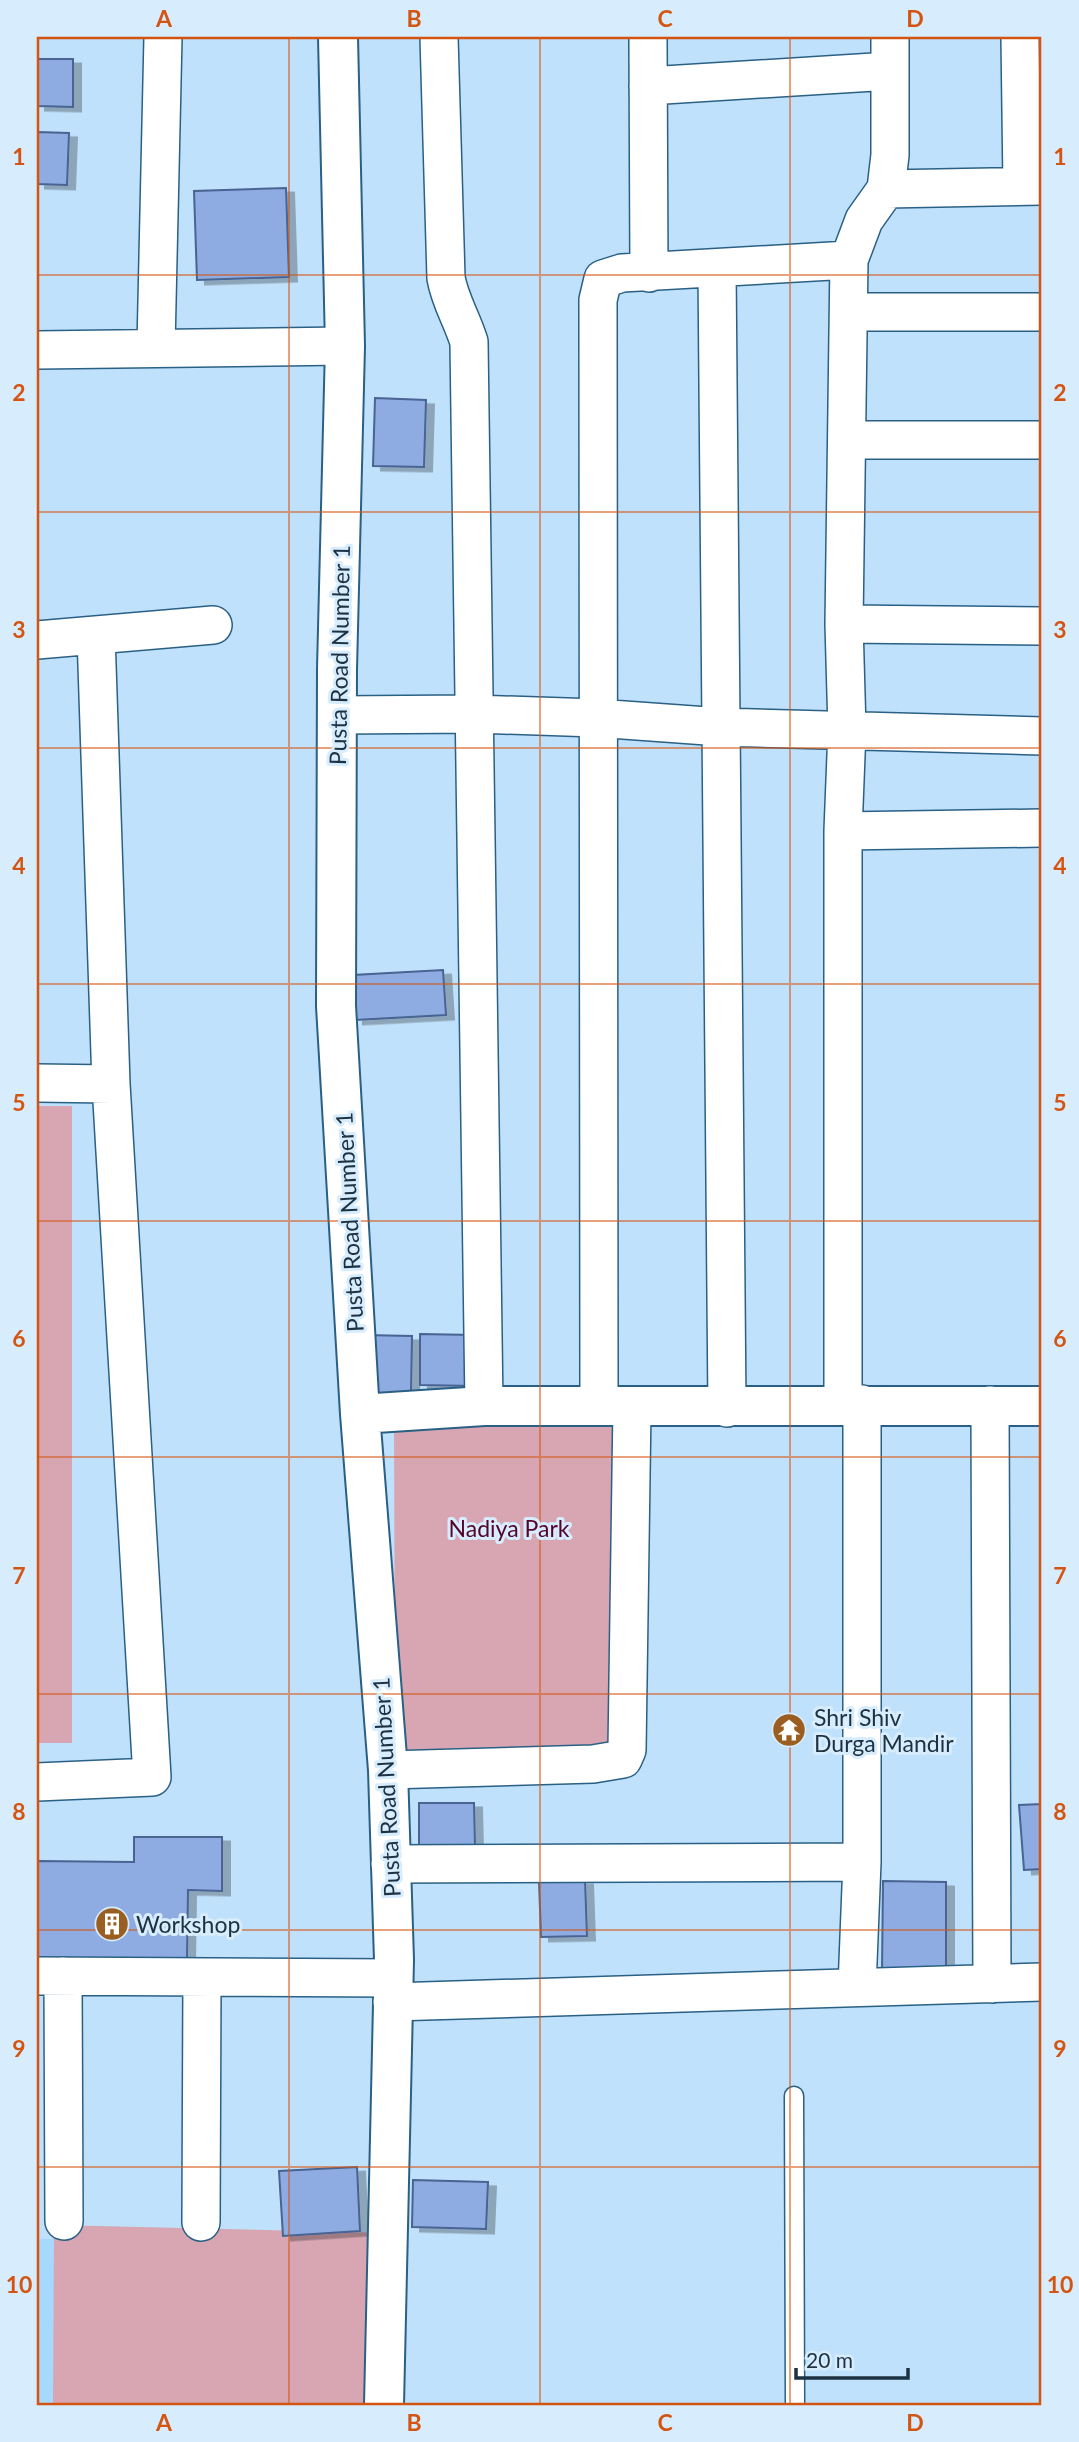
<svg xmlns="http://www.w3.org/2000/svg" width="1079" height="2442" font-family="Lato,sans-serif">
<defs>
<filter id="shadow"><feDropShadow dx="8" dy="4.5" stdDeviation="0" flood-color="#0004"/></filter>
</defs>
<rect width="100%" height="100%" fill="#c0e1fb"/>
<path fill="#a7d9ff" d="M37 2239H54L55 2405H37Z"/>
<path fill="#d7a6b2" d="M37 1106H72V1743H37Z
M632 1407 607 1763 395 1759 394 1415Z
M54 2225 389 2233 381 2405H53Z"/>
<path fill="#8eace1" stroke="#486392" stroke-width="2" filter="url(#shadow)" d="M37 59H73V107L37 106Z
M37 132 69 133 67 185 37 184Z
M286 188 289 277 197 280 194 191Z
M375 398 426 400 424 467 373 466Z
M443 970 446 1015 355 1020 353 975Z
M420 1334 474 1335V1386L420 1385Z
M364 1335 412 1336 411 1394 363 1393Z
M419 1803H474L475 1846 419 1847Z
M1042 1804V1869L1024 1870 1019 1805Z
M134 1837H222V1891L188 1890 187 1959 37 1958V1861L134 1862Z
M585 1880 587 1936 541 1937 539 1881Z
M883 1881 946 1882V1973L882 1971Z
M357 2167 360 2231 283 2236 279 2171Z
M413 2180 488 2182 486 2229 412 2227Z"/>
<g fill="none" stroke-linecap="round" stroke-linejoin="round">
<g stroke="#2a6085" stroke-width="21">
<path id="service" d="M794 2096 795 2405"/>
</g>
<g stroke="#2a6085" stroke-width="40">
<path id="minor" d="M439 37 446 278C450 301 462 319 469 342L484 1406
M648 37 649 273
M1020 37 1022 186
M648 86 890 71
M886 189 1042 186
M717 268 727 1408
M849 312H1042
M156 346 163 37
M37 350 345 346
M848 440H1042
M844 624 1042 626
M37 640 213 625
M337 715 475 714 596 718 721 727 1042 736
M843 831 1042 828
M37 1083 111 1084
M599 1405 598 300 603 279 622 273 849 260
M843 1405V831L847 730 844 624 849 260 864 220 886 189 890 155V37
M990 1405 992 1984
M388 1770 593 1764 623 1759 627 1750 632 1407
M37 1782 152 1777 111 1084 96 635
M390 1864 862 1862
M37 1976 393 1978
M63 1976 64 2221
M857 1987 862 1862V1404
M392 2002 1042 1982
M201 2222 202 1977"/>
</g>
<g stroke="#2a6085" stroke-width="42">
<path id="tertiary" d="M338 37 345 346 337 669 336 1006 360 1414 388 1770 394 1960 384 2405
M360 1414 484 1406H1042"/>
</g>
<use href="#service" stroke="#fff" stroke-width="18"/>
<use href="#minor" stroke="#fff" stroke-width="37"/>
<use href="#tertiary" stroke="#fff" stroke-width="38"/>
</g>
<path fill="none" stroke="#d45512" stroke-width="2" stroke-opacity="0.55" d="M289 37V2405M540 37V2405M790 37V2405M37 275H1042M37 512H1042M37 748H1042M37 984H1042M37 1221H1042M37 1457H1042M37 1694H1042M37 1930H1042M37 2167H1042"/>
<defs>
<g id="temple-disc" transform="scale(1.75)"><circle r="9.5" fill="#9a5e21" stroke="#d7edfe"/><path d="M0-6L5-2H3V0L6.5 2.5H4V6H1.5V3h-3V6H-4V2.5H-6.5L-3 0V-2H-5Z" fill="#fff"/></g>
<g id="building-disc" transform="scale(1.75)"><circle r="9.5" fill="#9a5e21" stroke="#d7edfe"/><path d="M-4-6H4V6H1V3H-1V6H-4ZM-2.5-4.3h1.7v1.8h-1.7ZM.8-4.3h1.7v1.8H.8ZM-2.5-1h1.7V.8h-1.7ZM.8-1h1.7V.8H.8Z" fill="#fff"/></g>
</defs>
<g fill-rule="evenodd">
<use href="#temple-disc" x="789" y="1730"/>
<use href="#building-disc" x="112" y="1924"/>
</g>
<g text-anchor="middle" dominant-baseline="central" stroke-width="6" stroke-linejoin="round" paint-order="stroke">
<g font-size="23" fill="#1c3243" stroke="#d7edfe">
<text transform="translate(339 655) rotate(-89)">Pusta Road Number 1</text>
<text transform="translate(349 1222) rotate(-93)">Pusta Road Number 1</text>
<text transform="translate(386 1787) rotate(-93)">Pusta Road Number 1</text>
</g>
<g font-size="23" fill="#550328" stroke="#d7edfe">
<text x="509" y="1528">Nadiya Park</text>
</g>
<g font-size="23" fill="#1c3243" stroke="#d7edfe" text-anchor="start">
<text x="814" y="1717">Shri Shiv<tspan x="814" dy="26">Durga Mandir</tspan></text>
<text x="136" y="1924">Workshop</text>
</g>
</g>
<rect width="1079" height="2442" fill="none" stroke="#d7edfe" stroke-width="77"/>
<path d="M796 2368v10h112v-10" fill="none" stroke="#1c3243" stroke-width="3.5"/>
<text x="806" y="2368" font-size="21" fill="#1c3243" stroke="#d7edfe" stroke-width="5" paint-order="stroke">20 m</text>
<rect x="38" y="38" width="1002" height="2366" fill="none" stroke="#d45512" stroke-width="2.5"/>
<g font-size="23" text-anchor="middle" font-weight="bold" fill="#d45512">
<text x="164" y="27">A</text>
<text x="414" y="27">B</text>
<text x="665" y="27">C</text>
<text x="915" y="27">D</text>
<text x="19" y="165">1</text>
<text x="1060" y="165">1</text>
<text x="19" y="401">2</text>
<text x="1060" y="401">2</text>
<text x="19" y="638">3</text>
<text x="1060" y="638">3</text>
<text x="19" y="874">4</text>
<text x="1060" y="874">4</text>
<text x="19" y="1111">5</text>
<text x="1060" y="1111">5</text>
<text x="19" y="1347">6</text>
<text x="1060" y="1347">6</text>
<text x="19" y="1584">7</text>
<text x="1060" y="1584">7</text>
<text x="19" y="1820">8</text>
<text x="1060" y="1820">8</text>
<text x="19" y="2057">9</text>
<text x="1060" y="2057">9</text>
<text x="19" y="2293">10</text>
<text x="1060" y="2293">10</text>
<text x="164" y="2431">A</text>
<text x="414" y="2431">B</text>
<text x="665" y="2431">C</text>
<text x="915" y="2431">D</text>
</g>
</svg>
